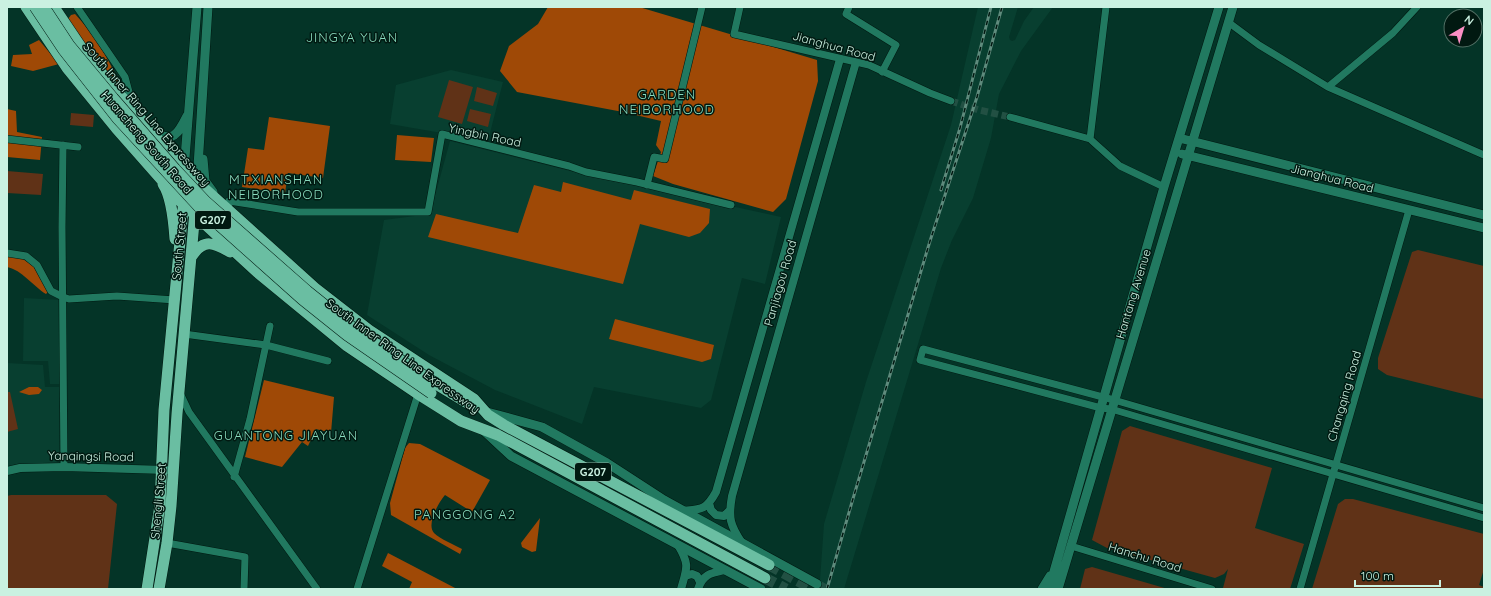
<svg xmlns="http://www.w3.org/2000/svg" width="1491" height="596" font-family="Quicksand,sans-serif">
<rect width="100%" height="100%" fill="#043427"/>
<path fill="#083f30" d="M978 7H1018L1009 37 1010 40 1012 41 1015 40 1024 21 1034 7H1053L1021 51 999 94 991 138 973 198 952 240 941 268 844 589H817L820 580 824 524 866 382 951 125Z
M451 70 503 82 488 141 390 124 396 85Z
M450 141 566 170 781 217 765 284 742 278 711 400 701 408 594 387 582 424 495 390 429 355 367 315 384 220 430 214Z
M24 298 61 300 62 384H50L48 361H23Z
M7 363 43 365 45 387H60L59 464H23L7 467Z"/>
<path fill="#603217" d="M449 80 473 87 462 124 438 117Z
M477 87 497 93 493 106 474 101Z
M470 109 491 114 488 127 467 121Z
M71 113 94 115 93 127 70 125Z
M7 171 43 174 41 195 7 193Z
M1418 250 1484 266V399L1387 375 1378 369V358L1412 252Z
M7 392H10L18 429 7 432Z
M1130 426 1272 468 1255 528 1304 544 1290 589H1227L1223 588 1228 569 1224 574 1215 578 1107 548 1092 540 1122 431Z
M11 495H106L117 504 108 589H7V496Z
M1345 499H1353L1484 534V569L1479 585 1484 587V589H1312L1338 504Z
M1092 567 1168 589H1080L1085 569Z"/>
<path fill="#9f4906" d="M548 7H639L817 60 818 81 786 199 773 212 673 184 653 176 661 152 656 145 661 121 623 112 517 92 500 71 509 46 538 24Z
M75 14C93 33 114 66 122 91L104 70 68 19 71 15Z
M39 40 59 64 33 71 11 66 13 55 32 54 29 45Z
M7 109 16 111 17 132 42 137 40 160 7 157Z
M269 117 330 126 323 178 288 173 285 193 242 187 248 148 264 150Z
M397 135 434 138 431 162 395 160Z
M563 182 631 200 634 190 710 209 709 223 700 233 689 237 640 224 623 284 428 237 436 214 518 233 534 185 561 192Z
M7 256 23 259 34 267 48 292 46 294C33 286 22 270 7 267Z
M615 319 714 345 711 359 702 362 609 339Z
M264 380 334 397 331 433 316 429 308 446 302 442 282 467 245 457Z
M29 387H38L42 390 39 394 29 395 19 392Z
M409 443 420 444 490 480 472 512 445 495C439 502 426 524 434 533 440 539 455 545 462 549L460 554 391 515 390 503 405 448Z
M540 518 536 551 532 552 522 547 521 543Z
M388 553 457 589H409L412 582 382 566Z"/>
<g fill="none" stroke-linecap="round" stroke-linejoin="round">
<path stroke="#225043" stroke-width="7" stroke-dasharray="7 3.5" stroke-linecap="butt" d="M951 101 979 110 1010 117"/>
<path stroke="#225043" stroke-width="9" stroke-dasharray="9 4.5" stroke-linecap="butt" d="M817 584 826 589"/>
<path stroke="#225043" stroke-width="11" stroke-dasharray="11 5.5" stroke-linecap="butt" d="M769 565 813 589
M765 578 786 589"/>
<g stroke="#011911" stroke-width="8">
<path id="minor" d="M77 7 125 77 133 107
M740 7 734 34 869 65 930 93 951 101
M849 7 846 14 896 45 882 72
M1228 22 1259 45 1328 87 1484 155
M1328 87 1393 33 1417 7
M1010 117 1090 139 1120 166 1164 187
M7 139 78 147
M1090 139 1106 7
M63 145 62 227 64 467
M647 185 654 157 665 159 702 7
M228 211 229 201 298 212H428L442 134 569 166 586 172 637 182 731 205
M7 253 26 256 37 265 51 291 63 297 69 299 117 296 175 300
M184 334 266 345 328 361
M180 393 189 412 317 589
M234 477 250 419 270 326
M1484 508 1114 400 923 349 920 360 1101 408 1111 409 1484 518
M167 543 245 557 244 589
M1071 546 1212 589
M357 589 418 394
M1300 589 1409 210"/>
</g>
<g stroke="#011911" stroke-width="9">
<path id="tertiary" d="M7 471 20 468 64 467 166 470
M709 503 711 510 716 515 724 516 729 511
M683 511C702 509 706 510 716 492L840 59
M742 543C730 525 728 518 732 496L856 62
M678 545C690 565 687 568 681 589
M685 576 692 574 697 576 700 582
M698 589C703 574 711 573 725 570"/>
</g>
<g stroke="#011911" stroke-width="10">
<path id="secondary" d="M153 131C173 144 178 134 187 116
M1179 138 1484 215
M1182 154 1484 228
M203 159 205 181 213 192
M184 170 197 7
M197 182 208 7
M487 412 542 427 607 463 664 500 817 584
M483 430 511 456 761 589
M1042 589 1050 576
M1049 589 1164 187 1219 7
M1058 589 1233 7"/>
</g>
<g stroke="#011911" stroke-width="12">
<path id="trunk" d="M26 7 67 68 116 128 183 204 257 272 347 346 418 394 461 421 498 435 765 578
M54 7 87 56 184 170 315 288 369 330 474 399 488 415 504 425 769 565
M163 184C172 197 174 224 175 239
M192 256C204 238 214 243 230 252
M436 384 474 407
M147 589 160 505 164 410 184 199
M159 589 167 543 171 506 177 414 195 211"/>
</g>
<use href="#minor" stroke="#217960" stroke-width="7"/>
<use href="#tertiary" stroke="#217960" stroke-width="8"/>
<use href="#secondary" stroke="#217960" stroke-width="9"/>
<use href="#trunk" stroke="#6abea2" stroke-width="11"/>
<g stroke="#5f8b7d" stroke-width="3">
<path id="rail" d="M941 190 960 128 991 7
M827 589 852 502 930 241 977 97 1002 7"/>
</g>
<use href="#rail" stroke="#011911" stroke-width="1.5" stroke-dasharray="4.5" stroke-linecap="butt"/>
<g stroke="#011911" stroke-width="12" stroke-linecap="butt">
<path id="trunk-bridge" d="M35 7 63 49 118 119 200 208 302 299 347 335 431 393
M44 7 69 45 113 98 175 169 206 202 307 291 353 328 436 384"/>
</g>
<use href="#trunk-bridge" stroke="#6abea2" stroke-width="11"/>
</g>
<g text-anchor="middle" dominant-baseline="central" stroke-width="3" stroke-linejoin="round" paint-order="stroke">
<g fill="#011911" stroke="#8eb0a3" stroke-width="1">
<rect x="195" y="211" width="36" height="18" rx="3"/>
<rect x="575" y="463" width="36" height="18" rx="3"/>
</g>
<g font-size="11" font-weight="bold" fill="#caf1e1">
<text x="213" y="220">G207</text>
<text x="593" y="472">G207</text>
</g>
<g font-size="12" fill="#caf1e1" stroke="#011911">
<text transform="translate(834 46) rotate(15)">Jianghua Road</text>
<text transform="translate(147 114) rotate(49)">South Inner Ring Line Expressway</text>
<text transform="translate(485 135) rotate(12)">Yingbin Road</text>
<text transform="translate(147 142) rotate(49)">Huancheng South Road</text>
<text transform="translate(1332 178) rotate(14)">Jianghua Road</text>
<text transform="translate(179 246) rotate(-85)">South Street</text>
<text transform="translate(780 283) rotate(-74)">Panjiagou Road</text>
<text transform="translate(1133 294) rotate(-73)">Hantang Avenue</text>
<text transform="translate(403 356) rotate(36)">South Inner Ring Line Expressway</text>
<text transform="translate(1344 396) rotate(-74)">Changqing Road</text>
<text transform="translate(91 456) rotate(1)">Yanqingsi Road</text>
<text transform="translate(158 501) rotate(-85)">Shengli Street</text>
<text transform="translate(1145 557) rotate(17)">Hanchu Road</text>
</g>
<g font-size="13" letter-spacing="1" fill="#88dabd" stroke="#011911">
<text x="352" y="37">JINGYA YUAN</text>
<text x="667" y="94">GARDEN<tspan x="667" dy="15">NEIBORHOOD</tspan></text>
<text x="276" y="179">MT.XIANSHAN<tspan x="276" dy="15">NEIBORHOOD</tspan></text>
<text x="286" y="435">GUANTONG JIAYUAN</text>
<text x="465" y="514">PANGGONG A2</text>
</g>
</g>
<rect width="1491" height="596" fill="none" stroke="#caf1e1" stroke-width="16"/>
<g transform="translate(1463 28) rotate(38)"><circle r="19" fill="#011911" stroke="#516f64"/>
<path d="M0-3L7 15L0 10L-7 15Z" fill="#fb8fc5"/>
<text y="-6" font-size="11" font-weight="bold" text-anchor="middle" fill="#caf1e1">N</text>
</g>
<path d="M1355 580v6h85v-6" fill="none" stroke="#caf1e1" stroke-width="2"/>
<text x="1361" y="580" font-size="12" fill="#caf1e1" stroke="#011911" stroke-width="3" paint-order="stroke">100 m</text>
</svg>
